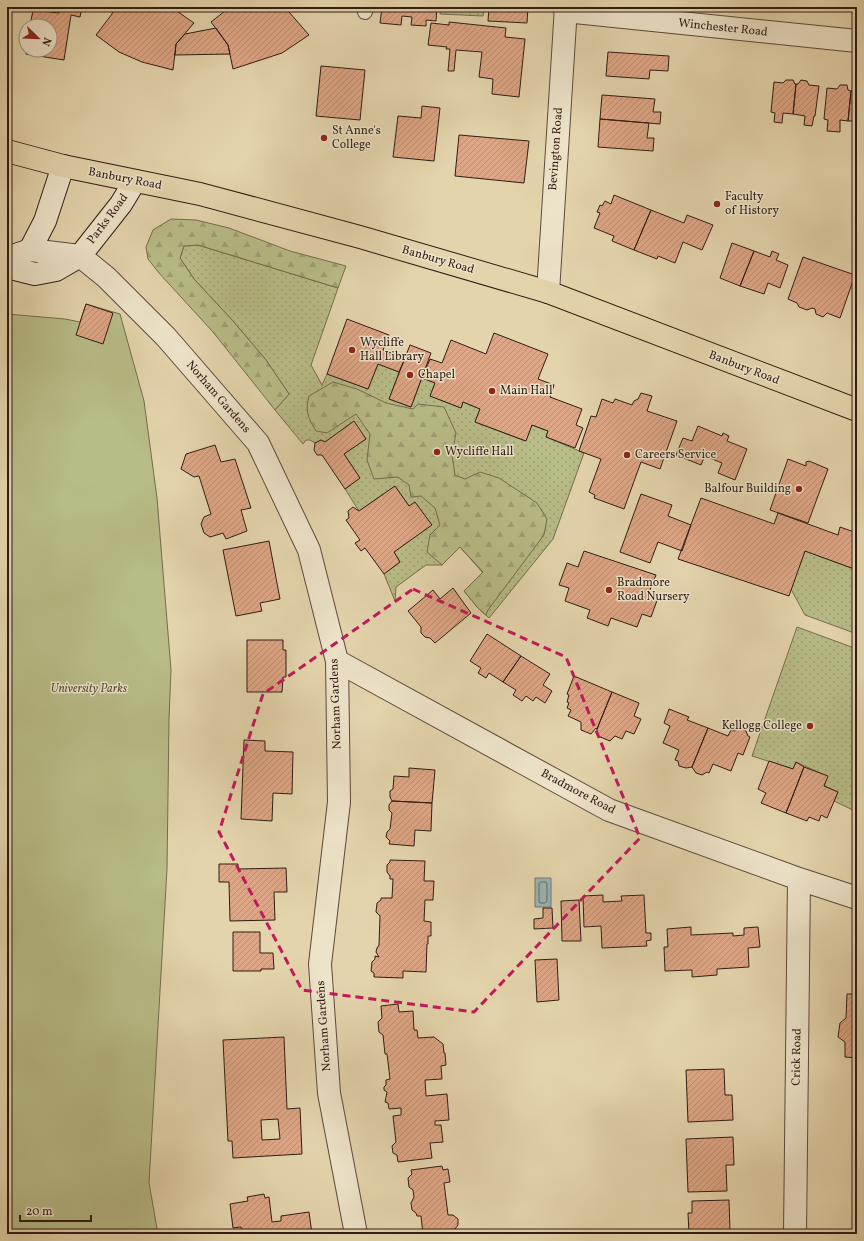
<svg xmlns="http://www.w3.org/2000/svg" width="864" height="1241" font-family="Vollkorn,serif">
<defs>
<pattern id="grass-dots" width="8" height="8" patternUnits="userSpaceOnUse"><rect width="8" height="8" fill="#b8bc87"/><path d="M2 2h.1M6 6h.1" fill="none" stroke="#9ea174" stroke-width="1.8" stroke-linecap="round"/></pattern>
<pattern id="forest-firs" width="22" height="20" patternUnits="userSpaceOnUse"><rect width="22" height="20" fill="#b8bc87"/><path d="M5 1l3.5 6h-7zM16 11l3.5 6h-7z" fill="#9ea174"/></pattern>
<pattern id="building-hatch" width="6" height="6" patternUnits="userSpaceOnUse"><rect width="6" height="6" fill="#dda686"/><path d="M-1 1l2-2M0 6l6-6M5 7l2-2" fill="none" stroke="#be8e73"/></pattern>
</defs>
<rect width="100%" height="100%" fill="#e4d4ac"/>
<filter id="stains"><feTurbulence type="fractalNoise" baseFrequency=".005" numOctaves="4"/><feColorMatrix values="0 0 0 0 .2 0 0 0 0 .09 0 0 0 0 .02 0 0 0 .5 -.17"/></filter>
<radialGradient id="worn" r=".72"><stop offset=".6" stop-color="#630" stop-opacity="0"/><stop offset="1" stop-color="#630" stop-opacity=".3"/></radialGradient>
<path fill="url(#grass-dots)" stroke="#746c4e" d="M441 7H484L483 16 440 14Z
M198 245 338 288 311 365 322 385 327 374 368 389 378 364 399 372 389 399 411 407 422 378 435 383 430 396 461 408 463 402 480 409 475 422 525 441 532 425 548 431 546 437 584 453 553 539 489 618 478 608 464 591 483 573 460 547 442 565H426L396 587 395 601 384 574 400 562 394 552 431 525 409 506 395 486 359 511 345 489 360 478 344 454 366 439 353 422 325 442 321 440 315 443 310 440H306L303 444 275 410 289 394 266 360 233 321 194 279 180 258 184 246Z
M805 551 857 570V634L805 615 791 589Z
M797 627 857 649V812L834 801 838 792 824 786 827 776 796 762 793 769 752 756Z"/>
<path fill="url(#forest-firs)" stroke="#746c4e" d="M171 219 196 220 229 228 290 251 346 266 338 288 198 245 184 246 180 258 194 279 233 321 266 360 289 394 275 410 213 332 159 273 148 259 146 247 153 230Z
M333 382 357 389 386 403 413 409 418 404 444 407 456 433 452 455 455 475 465 479 480 472 499 478 537 503 547 519 544 535 488 610 486 615 478 608 464 591 483 572 460 547 442 565 427 552 430 535 440 525 435 508 421 496 411 497 409 485 398 477 374 479 367 460 370 434 356 414 327 433 316 431C308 418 305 411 309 396Z"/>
<path fill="#b8bc87" stroke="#746c4e" d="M86 304 120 314 144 401 157 498 171 670 169 719 167 869 149 1183 158 1234H7V314L65 319 80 322Z"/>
<path fill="#9bb5b5" stroke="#707875" d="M535 878H551V907H535Z"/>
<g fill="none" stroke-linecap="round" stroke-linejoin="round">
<path stroke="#666865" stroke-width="1" d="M541 882H546L547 884V901L545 903H540L539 901V884Z"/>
</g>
<path fill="url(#building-hatch)" stroke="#301c15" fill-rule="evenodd" d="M60 7H82L80 17 71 15 64 60 26 54 27 50H50V26H30L33 10 59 13Z
M114 7H171L194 23 176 44 173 70 142 62 119 52 96 35 112 14Z
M230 7H289V12L309 35 282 53 233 69 228 45 211 22Z
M382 7H437L436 21 426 20V26L411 25 412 17 402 16 401 25 380 23Z
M489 7H528L527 23 488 21Z
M449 22 506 28 505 37 525 39 519 97 492 94 493 79 479 77 482 52 456 50 454 71H448L450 49H446L447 47 428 45 431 23 449 25Z
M216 28 228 45 230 54 175 55 176 44 185 34Z
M608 52 669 56 668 71 650 70 649 79 606 76Z
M321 66 365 70 360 120 316 116Z
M786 80H793L795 84H796L793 114 783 113 782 123 774 122 775 113 771 112 774 82 783 83Z
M801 80 807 81 809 85 819 86 815 116H814L812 126 804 125 805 116 793 114 796 84H798Z
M840 85H847L848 90 851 91 848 121 840 120V132L827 131 828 120 824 119 827 88 837 89Z
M856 86 857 87V135H854L856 121H848L851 91 853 90Z
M602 95 655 99 653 112H661L660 124 600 119Z
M422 106 440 108 434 161 393 157 398 116 421 118Z
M600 119 649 123 647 138H654L653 151 598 147Z
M459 135 529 141 524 183 455 176Z
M614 195 651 210 634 250 612 241 614 236 594 228 600 213 597 212 600 205 602 206 605 201 611 204Z
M651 210 684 223 687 215 713 225 702 250 683 242 675 263 658 256 657 259 634 250Z
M732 243 754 251 740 286 720 278Z
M754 251 770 257 772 251 779 254 776 260 788 265 780 288 768 283 764 294 740 286Z
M803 257 855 275 840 318 827 313 823 317 816 314 815 309 812 308 807 310 799 307 797 303 788 299Z
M86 304 113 313 103 344 76 335Z
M347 319 389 335 383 350 405 358 399 372 378 364 368 389 327 374Z
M494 333 548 354 538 379 554 385 550 397 582 409 576 425 583 428 575 448 546 437 548 431 532 425 526 441 475 422 480 409 463 402 461 408 430 396 435 383 422 378 430 359 442 363 451 340 486 354Z
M410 345 431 353 411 407 389 399Z
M641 393 652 396 647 411 677 421 660 469 641 462 624 509 594 498 595 495 589 492 601 459 579 451 591 416 596 417 602 399 613 403 615 399 632 405 634 401 638 399Z
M354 421 366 439 344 454 360 478 345 489 322 455H317L314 450 315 443 321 440 325 442Z
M698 426 722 436 723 433 729 436 727 441 747 449 735 480 718 473 722 463 705 456 701 465 676 455 683 438 692 441Z
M215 445 221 462 235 459 251 508 241 510 247 531 226 539 223 533 210 537 204 533 201 524 204 517 211 514 199 476 194 477 181 469 186 454Z
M788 459 806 466V462L809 461 828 469 808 523 770 510Z
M395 486 409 506 415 502 432 525 394 552 400 562 384 574 365 548 361 551 355 543 360 540 346 520 349 518 348 511 353 507 359 511Z
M641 494 672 505 668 516 691 525 682 551 658 542 650 563 620 552Z
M701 498 774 524 778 513 838 535 840 527 857 533V570L805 551 789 596 678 559Z
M269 541 280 599 260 603 262 611 236 616 223 550Z
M584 551 656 575 649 592 659 595 651 617 642 614 637 627 611 618 608 626 587 618 590 610 565 601 569 588 559 585 567 563 578 567Z
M453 588 471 613 435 643 430 638 425 637 421 633V627L408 611 433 590 440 599Z
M487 634 521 656 503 682 489 673 486 678 478 673 481 668 470 661Z
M247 640H283V650H286V677H283L282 692H247Z
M521 656 550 674 543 685 552 691 545 703 536 697 533 701 526 696 522 701 513 695 516 690 503 682Z
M574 676 612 692 597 729 596 728 591 734 581 730V722L568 716 571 710 567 708 569 703 567 702 569 695 567 694Z
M612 692 639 703 634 716 641 719 634 734 626 731 622 739 615 736 610 741 598 736 597 729Z
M669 709 689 717 687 720 708 728 692 767 686 768 679 766 678 761 675 760 679 750 663 743 670 726 664 723Z
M708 728 728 736 731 730 735 731 740 728 746 731 748 736 750 737 743 755 738 753 731 771 713 764 709 773 707 772 702 775 696 773 692 767Z
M244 740 265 741V751L293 752 292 794 273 793 272 821 241 819Z
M769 761 793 769 796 762 804 767 786 813 761 803 766 793 758 789Z
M804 767 828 776 824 786 838 792 827 818 821 815 819 821 809 817 807 821 786 813Z
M409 768 435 770 432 803 392 801 390 797V791L393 789 394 776 409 777Z
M392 801 432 803 431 831 415 830 414 846 389 844 390 841 386 837 387 832 390 829 392 813 389 810V805Z
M390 860 425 861 424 881H434L433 900H425L424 921 431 922V936H428V944H427L426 972 403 971V978L374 977V973L371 971 372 962 375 959V956L379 957 376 952 377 948 379 945 380 916 376 912 377 903 381 900V898H392L393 879H390V876L387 872V865L390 862Z
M219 864H238V869L286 868 287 892H274L275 920 230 921 229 882H219Z
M603 895V902L622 901 621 896 644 895 646 933H651V940L646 941 647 946 602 948 601 926 584 927 583 896Z
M579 900 581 941H562L561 901Z
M543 908H552L553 928 534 929V919L543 918Z
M691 927V935L733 933V936L744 935V928L758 927 760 947 748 948 749 967 717 969V975L692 977V970L665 971 664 947H668L667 929Z
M233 932H260V953H273L274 969H261V971H233Z
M557 959 559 1000 537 1002 535 960Z
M847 994H857V1058L845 1057V1042L838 1037 840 1023 846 1018Z
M398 1004 399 1012 413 1011 414 1030H417L418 1038 434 1037 443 1044 444 1053H445L446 1065 441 1066 442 1079 425 1080 426 1096 447 1094 449 1120 435 1121V1125H441L443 1142 430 1143 432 1158 398 1162 397 1155 393 1153 392 1146 396 1142 393 1116 401 1115V1108L389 1109 388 1103 385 1102 387 1092 384 1090V1087L386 1085V1080L390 1079 387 1054H385L383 1035 379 1032 378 1022 382 1018 381 1006Z
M284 1037 287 1109 300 1108 302 1154 233 1158 232 1141H228L223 1040ZM278 1119 280 1139 262 1140 261 1120Z
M724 1069 725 1095H732L733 1120 688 1122 686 1070Z
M733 1137 734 1165H726L727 1191 688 1192 686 1139Z
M442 1166 443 1170 448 1169 450 1182 444 1183 448 1215H453L458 1219V1225L455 1229 449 1230V1234H423L421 1216H417L416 1213 412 1210 411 1203 414 1197 413 1190 409 1187 408 1178 412 1174 411 1170Z
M264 1194 265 1198 269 1197 272 1222 281 1221V1216L309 1212 312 1234H242L241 1227 233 1228 230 1204 248 1201 247 1197Z
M729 1200 730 1230 725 1231V1234H689L688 1213H692V1201Z"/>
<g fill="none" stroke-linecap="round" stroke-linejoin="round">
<g stroke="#5d4a3b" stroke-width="16">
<path id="lane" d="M365 12 366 7"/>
</g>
<g stroke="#5d4a3b" stroke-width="24">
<path id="street" d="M565 11 857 41
M30 250 80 256 106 277 166 337 258 443 309 550 337 661 339 802 320 964 329 1093 356 1234
M548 292 566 7
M337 661 609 810 799 879 857 898
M795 1234 799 879"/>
</g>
<g stroke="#301c15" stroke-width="24">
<path id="secondary" d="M7 258 30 250 45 221 63 166
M7 267 35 274 56 270 80 256 121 204 135 181"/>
</g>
<g stroke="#301c15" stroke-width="24">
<path id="primary" d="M7 151 63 166 200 194 360 237 548 292 857 410"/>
</g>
<use href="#lane" stroke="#ede3c9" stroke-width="14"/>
<use href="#street" stroke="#ede3c9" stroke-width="22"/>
<use href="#secondary" stroke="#ede3c9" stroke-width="22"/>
<use href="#primary" stroke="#e4d4ac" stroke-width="22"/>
</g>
<path fill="none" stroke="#c2185b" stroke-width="3" stroke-dasharray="8 5" stroke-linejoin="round" d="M413 589 566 657 640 838 474 1012 302 990 219 832 263 694Z"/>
<g fill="#8f2418" stroke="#ede3c9" stroke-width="1.5">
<circle cx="324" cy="138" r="4"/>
<circle cx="717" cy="204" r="4"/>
<circle cx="352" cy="350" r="4"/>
<circle cx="410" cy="375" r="4"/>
<circle cx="492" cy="391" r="4"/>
<circle cx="437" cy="452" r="4"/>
<circle cx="627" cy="455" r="4"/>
<circle cx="799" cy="489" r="4"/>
<circle cx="609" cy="590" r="4"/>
<circle cx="810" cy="726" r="4"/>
</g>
<g text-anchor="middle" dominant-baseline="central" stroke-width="3" stroke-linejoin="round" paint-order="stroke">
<g font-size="12" fill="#301c15" stroke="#ede3c9">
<text transform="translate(723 28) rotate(6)">Winchester Road</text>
<text transform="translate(556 149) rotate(-86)">Bevington Road</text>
<text transform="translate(125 179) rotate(11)">Banbury Road</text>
<text transform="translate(108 219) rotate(-53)">Parks Road</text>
<text transform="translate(438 260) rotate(16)">Banbury Road</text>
<text transform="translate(744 368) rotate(21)">Banbury Road</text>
<text transform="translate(218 397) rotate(49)">Norham Gardens</text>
<text transform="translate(336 704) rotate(-92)">Norham Gardens</text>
<text transform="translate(578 792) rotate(28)">Bradmore Road</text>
<text transform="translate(324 1026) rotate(-94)">Norham Gardens</text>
<text transform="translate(797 1057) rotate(-89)">Crick Road</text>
</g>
<g font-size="12" fill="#301c15" stroke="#ede3c9" text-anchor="start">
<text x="332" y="131">St Anne's<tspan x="332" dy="14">College</tspan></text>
<text x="725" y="197">Faculty<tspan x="725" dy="14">of History</tspan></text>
<text x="360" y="343">Wycliffe<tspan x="360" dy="14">Hall Library</tspan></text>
<text x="418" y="375">Chapel</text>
<text x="500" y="391">Main Hall</text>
<text x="445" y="452">Wycliffe Hall</text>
<text x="635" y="455">Careers Service</text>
<text x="791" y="489" text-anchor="end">Balfour Building</text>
<text x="617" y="583">Bradmore<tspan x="617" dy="14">Road Nursery</tspan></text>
<text x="802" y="726" text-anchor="end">Kellogg College</text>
</g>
<g font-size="12" font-style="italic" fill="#594c37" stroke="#ede3c9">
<text x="89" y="689">University Parks</text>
</g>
</g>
<rect width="864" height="1241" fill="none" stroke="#e4d4ac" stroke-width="24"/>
<rect x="8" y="8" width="848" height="1225" fill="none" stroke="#301c15" stroke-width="2"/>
<rect x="12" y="12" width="840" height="1217" fill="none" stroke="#301c15"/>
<g transform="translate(38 38) rotate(113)"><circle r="19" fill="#ede3c9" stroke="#a19381"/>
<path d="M0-3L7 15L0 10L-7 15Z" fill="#8f2418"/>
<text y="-6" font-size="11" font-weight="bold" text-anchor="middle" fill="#301c15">N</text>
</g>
<path d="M20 1215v6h71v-6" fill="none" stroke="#301c15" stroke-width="2"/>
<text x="26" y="1215" font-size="12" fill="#301c15" stroke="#ede3c9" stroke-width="3" paint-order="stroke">20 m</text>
<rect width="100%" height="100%" filter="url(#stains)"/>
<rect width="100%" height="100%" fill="url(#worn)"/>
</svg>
